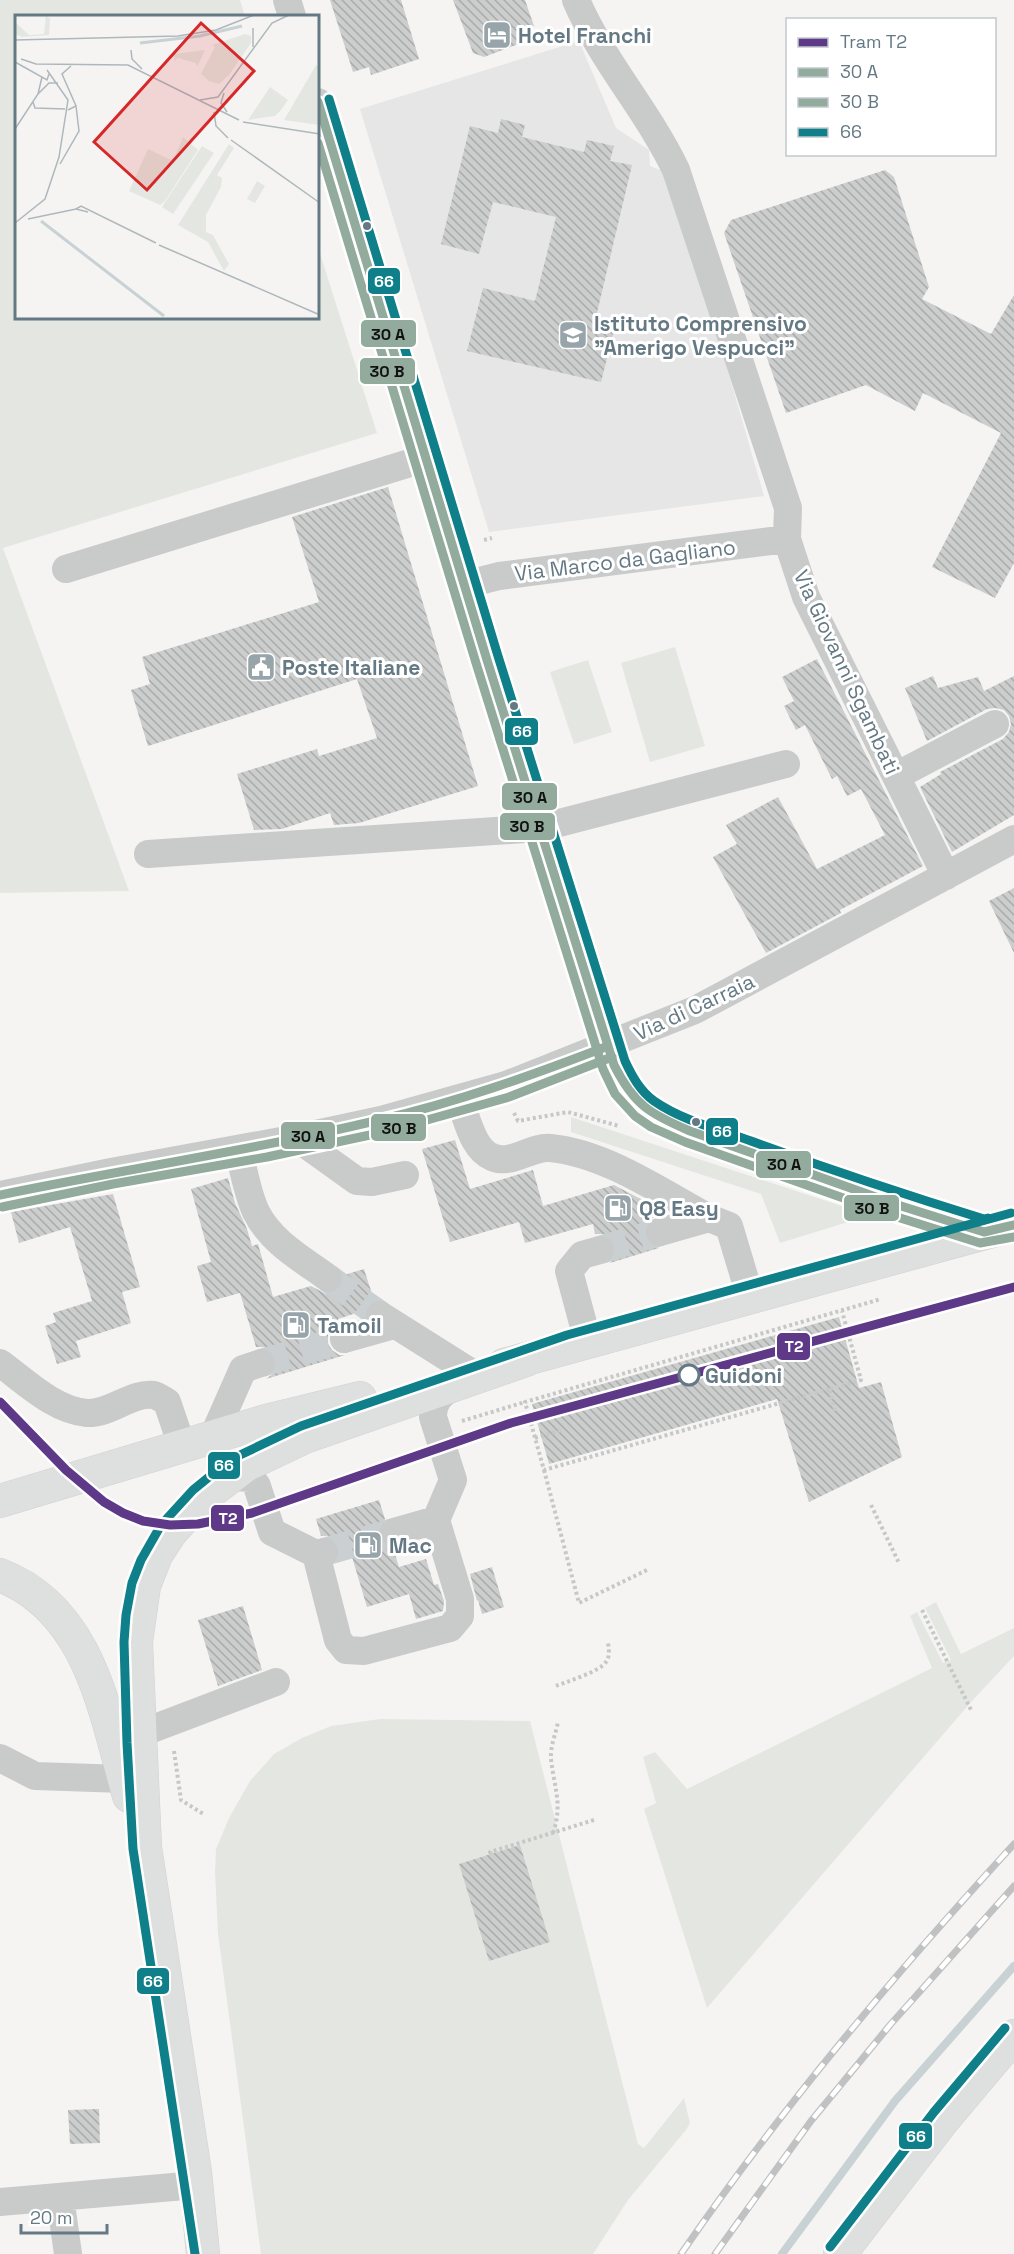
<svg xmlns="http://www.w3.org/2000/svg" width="1014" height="2254" font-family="'Space Grotesk',sans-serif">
<defs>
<pattern id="building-back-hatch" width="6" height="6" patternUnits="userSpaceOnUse" patternTransform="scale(1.5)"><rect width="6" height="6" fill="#cccdcd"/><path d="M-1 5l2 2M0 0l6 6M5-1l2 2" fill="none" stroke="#a9abac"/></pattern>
</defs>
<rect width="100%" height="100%" fill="#f5f4f3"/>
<path fill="#e5e6e5" d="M579 41 616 128 649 150 650 166 671 174 764 496 489 532 360 109Z"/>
<path fill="#e4e7e1" d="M0 0H240L245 16H16V318H318V247L377 433 3 548 129 891 0 893Z
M675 647 705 746 650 762 621 663Z
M588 660 612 732 574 744 550 672Z
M571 1117 854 1210 858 1219 780 1243 761 1194 571 1132Z
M936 1602 961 1654 1014 1628V1656L972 1701 707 2008 644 1809 656 1803 643 1757 655 1752 687 1789 932 1668 910 1616 917 1612 943 1663 951 1660 925 1608Z
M380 1719 530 1721 638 2144 644 2148 684 2098 690 2123 686 2130 628 2200 593 2254H261L218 1934 215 1872 216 1849 229 1818 250 1781 274 1754 302 1738 331 1726Z"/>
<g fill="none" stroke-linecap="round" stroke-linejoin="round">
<path stroke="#c8d2d4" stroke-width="8" d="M782 2254 895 2101 1014 1966"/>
</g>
<path fill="url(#building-back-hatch)" d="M330 0H401L419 59 371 75 369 67 353 72Z
M453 0H525L534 26 521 43 484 57 473 53Z
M501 119 525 125 522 137 584 152 587 140 614 146 610 161 632 165 596 317 616 323 601 382 467 351 483 288 535 301 556 217 493 202 479 254 441 244 470 126 498 133Z
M885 170 894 177 929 287 922 299 991 334 1014 295V563L995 598 932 567 1001 433 923 393 915 411 866 385 786 413 724 233 731 220Z
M388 487 478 786 359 823 334 825 330 813 282 829 254 830 237 774 317 749 319 756 377 738 357 679 148 746 131 690 150 684 142 657 319 602 292 517Z
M817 659 923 866 840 910 841 913 766 953 713 857 737 844 726 825 778 797 817 869 885 835 861 789 847 796 837 776 832 779 805 725 796 730 784 706 794 701 782 677Z
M933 676 938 688 978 677 984 691 1014 676V815L952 852 920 787 941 774 940 772 1003 739 1009 732 1011 724 1009 716 1004 710 995 708 987 709 927 741 905 688Z
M1014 888V953L989 901Z
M455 1140 470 1189 533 1170 543 1206 614 1185 652 1205 656 1216 648 1221 644 1229V1236L649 1244 659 1248 610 1263 616 1255V1245L612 1239 605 1234H595L593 1224 525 1243 519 1222 450 1242 422 1149Z
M228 1178 235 1203 247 1229 252 1246 258 1244 273 1297 311 1286 326 1294 334 1293 342 1287 344 1275 364 1269 374 1300 366 1306 365 1310 338 1319 339 1323 332 1328 328 1335V1344L332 1350 339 1355H345L266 1379 274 1373 277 1367V1358L271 1350 264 1347H256L240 1293 207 1302 197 1266 211 1262 191 1189Z
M113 1194 140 1287 122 1292 131 1323 76 1341 81 1357 57 1364 45 1326 56 1322 53 1313 92 1301 70 1227 19 1243 11 1212Z
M839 1317 859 1388 881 1382 902 1457 809 1502 777 1399 549 1464 532 1404Z
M379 1500 385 1519 378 1527V1537L383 1544 393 1548 399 1567 426 1559 434 1585 438 1584 444 1601 443 1611 416 1619 409 1594 367 1607 349 1547 340 1550 335 1540 328 1536H321L316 1519Z
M492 1567 504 1607 482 1614 478 1600 477 1601 470 1574Z
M243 1606 262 1670 218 1686 198 1620Z
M520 1845 550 1942 489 1961 459 1864Z
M99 2109 100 2143 70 2144 68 2110Z"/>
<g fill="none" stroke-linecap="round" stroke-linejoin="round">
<path stroke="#cacfd1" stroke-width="28" stroke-dasharray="28 14" stroke-linecap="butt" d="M600 1250 660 1232
M328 1278 380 1315
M261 1363 344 1339
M324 1552 394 1532"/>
<g stroke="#d2d2d2" stroke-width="34">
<path id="major" d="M504 1365 1014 1225
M0 1501 266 1421 360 1398
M0 1575C91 1610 105 1714 129 1796
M203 2254 195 2172 145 1847 136 1642 144 1586 156 1555 171 1532 201 1499 246 1465 305 1437 526 1360
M840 2254 944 2119 1014 2036"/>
</g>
<path stroke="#c6c8c8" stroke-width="4" stroke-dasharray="3 3" stroke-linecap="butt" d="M484 540 492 538
M514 1113 518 1121 568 1112 619 1126
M829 1389 544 1470 525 1402 881 1299
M835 1411 829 1389 861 1380 842 1311
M462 1421 525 1402
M535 1438 561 1430
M544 1470 579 1603 647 1570
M871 1505 899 1563
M922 1610 972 1712
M556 1686C568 1681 599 1672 606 1662 610 1657 609 1649 608 1643
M174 1751 181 1800 205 1815
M553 1833C563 1805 554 1787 551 1759 550 1747 556 1733 558 1722
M491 1854 490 1852 594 1820"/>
<path stroke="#c9caca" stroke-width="28" d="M287 0 292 16
M576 0C602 61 648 111 676 170L788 508 787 539 806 597 946 876
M318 102 487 660 614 1065C623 1084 631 1100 649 1112 676 1131 719 1141 750 1153 828 1181 905 1208 984 1232
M66 569 426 458
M464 585 499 576 787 539
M896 776 995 724
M148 854 540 828 786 764
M459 1099C467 1117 472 1149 492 1157 511 1166 531 1146 550 1148 605 1153 661 1192 709 1218
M297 1138 357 1181 372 1182 405 1175
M238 1149C244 1170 247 1193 256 1212 271 1242 302 1259 328 1278
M0 1195 111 1172 297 1138 381 1120 506 1085 695 1010 1014 839
M660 1232 709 1218 729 1226 750 1296
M380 1315 472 1373
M344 1339 394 1325
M588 1342 569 1271 582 1255 600 1250
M0 1363C26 1382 54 1410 87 1413 111 1414 131 1392 154 1395 158 1396 163 1400 167 1402L182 1446
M213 1437 243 1369 261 1363
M220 1483 235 1477 251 1478 257 1486 272 1532 316 1554 324 1552
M394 1532 436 1520 453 1480 433 1417C433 1401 441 1395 452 1386
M316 1554 338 1640 346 1650 364 1651 450 1628 460 1616V1599L436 1520
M139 1734 276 1682
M0 1758 35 1776 124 1779
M60 2197 68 2254
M0 2202 196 2185"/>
<use href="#major" stroke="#dedfdf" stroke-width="33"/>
<g stroke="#bfc1c2" stroke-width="7">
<path id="rail" d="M681 2254C782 2107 894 1975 1014 1844
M715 2254 811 2121 890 2025 1014 1886"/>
</g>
<use href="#rail" stroke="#fff" stroke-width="4.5" stroke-dasharray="14" stroke-linecap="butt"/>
<g stroke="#fff" stroke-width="14">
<path id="bus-1" d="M318 102 487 660 614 1065C634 1105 650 1114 690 1131L901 1206 984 1232 1014 1225
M0 1195C126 1169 254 1150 379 1120 458 1102 533 1075 608 1046"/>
</g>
<g stroke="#fff" stroke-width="14">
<path id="bus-2" d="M318 143 476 663 603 1069 615 1094 635 1116 651 1127 685 1142 897 1217 980 1243 1014 1237
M2 1207 113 1184 267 1157 384 1132 509 1097 612 1057"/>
</g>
<g stroke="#fff" stroke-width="14">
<path id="bus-3" d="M329 99 498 656 625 1061C632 1076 640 1091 654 1101 683 1121 718 1129 751 1141 828 1169 906 1195 984 1219L988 1218
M830 2247 934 2112 1005 2028
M195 2254 133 1849 127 1743 124 1642 126 1615 132 1583 141 1560 161 1525 193 1490 220 1468 240 1455 301 1426 567 1335 1011 1213"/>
</g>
<use href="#bus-1" stroke="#92ab9c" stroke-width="9"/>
<use href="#bus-2" stroke="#92ab9c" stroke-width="9"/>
<use href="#bus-3" stroke="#0f7f89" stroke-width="9"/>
<g stroke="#fff" stroke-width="14">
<path id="tram-1" d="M0 1402 66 1470 104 1502 123 1513 143 1521 170 1525 198 1524 252 1513 511 1423 1014 1287"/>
</g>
<use href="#tram-1" stroke="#5d3988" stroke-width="9"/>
</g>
<defs>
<g id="hotel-square" transform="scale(1.5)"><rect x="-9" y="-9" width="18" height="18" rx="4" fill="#97a4aa" stroke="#fff"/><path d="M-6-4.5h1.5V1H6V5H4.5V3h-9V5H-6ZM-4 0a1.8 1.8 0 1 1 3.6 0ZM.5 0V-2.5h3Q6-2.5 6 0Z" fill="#fff"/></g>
<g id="school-square" transform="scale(1.5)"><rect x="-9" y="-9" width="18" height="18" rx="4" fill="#97a4aa" stroke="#fff"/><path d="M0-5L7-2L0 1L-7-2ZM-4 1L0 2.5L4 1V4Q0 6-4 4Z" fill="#fff"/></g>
<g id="civic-square" transform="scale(1.5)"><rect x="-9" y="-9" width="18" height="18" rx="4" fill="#97a4aa" stroke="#fff"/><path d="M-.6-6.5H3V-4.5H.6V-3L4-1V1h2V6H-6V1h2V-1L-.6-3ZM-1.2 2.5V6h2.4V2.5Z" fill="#fff"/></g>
<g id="fuel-square" transform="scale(1.5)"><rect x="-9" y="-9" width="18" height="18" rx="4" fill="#97a4aa" stroke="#fff"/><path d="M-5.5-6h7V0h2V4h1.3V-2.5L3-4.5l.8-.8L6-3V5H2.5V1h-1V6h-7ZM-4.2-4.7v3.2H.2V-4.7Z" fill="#fff"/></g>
</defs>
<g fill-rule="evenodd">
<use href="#hotel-square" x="497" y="35"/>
<use href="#school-square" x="573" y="335"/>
<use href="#civic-square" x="261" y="667"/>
<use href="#fuel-square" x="618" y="1208"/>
<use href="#fuel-square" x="296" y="1325"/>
<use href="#fuel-square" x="368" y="1545"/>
</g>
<g fill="#647983" stroke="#fff" stroke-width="2">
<circle cx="367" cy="226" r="5"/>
<circle cx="514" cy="706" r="5"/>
<circle cx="696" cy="1122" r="5"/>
</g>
<circle fill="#fff" stroke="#647983" stroke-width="3" cx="689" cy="1375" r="10"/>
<g text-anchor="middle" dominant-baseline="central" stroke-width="6" stroke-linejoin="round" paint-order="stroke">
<g font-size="21" font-weight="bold" fill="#647983" stroke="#fff" text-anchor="start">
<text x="518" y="35">Hotel Franchi</text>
<text x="594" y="323">Istituto Comprensivo<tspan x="594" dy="24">"Amerigo Vespucci"</tspan></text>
<text x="282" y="667">Poste Italiane</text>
<text x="639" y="1208">Q8 Easy</text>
<text x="317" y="1325">Tamoil</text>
<text x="389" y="1545">Mac</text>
</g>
<g font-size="21" fill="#647983" stroke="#fff">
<text transform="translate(625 560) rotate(-7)">Via Marco da Gagliano</text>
<text transform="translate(847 672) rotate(65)">Via Giovanni Sgambati</text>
<text transform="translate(694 1007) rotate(-25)">Via di Carraia</text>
</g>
<g font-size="21" font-weight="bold" fill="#647983" stroke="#fff" text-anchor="start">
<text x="705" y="1375">Guidoni</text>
</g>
</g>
<g transform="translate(15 15)">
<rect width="304" height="304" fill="#f5f4f3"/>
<path d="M31 0 35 4 34 20 7 22 0 19V7L14 20 29 19ZM230 19 236 21V28L214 60 204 69 194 66 186 59 200 32 197 30ZM190 35 182 52 181 48 163 43 159 46 160 42 152 40ZM301 50 304 52V110L269 105ZM168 122 183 135 150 186 145 190 114 176 133 134 158 146ZM242 166 250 171 240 188 232 184Z" fill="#e4e7e1"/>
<path d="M255 72 273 85 266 95 260 101 233 105ZM214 129 219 133 202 160 207 163 206 172 191 200V217L198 220 214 249 209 256 193 227 163 210Z" fill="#e4e7e1"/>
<path d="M187 131 199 138 158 199 147 192Z" fill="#e4e7e1"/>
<path fill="none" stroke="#c8d2d4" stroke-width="3" d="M125 28 185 21 227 11M26 206 149 301"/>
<path fill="none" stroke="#aeb8bc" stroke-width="1.5" d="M0 25 163 21 201 15 239 0M238 32V13M116 35 117 44 127 54M6 44 21 49 113 50 224 105M0 47 32 65 34 59M209 78 206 88 212 97M23 79 34 68H43M185 85 203 82 257 8 274 0M18 87 20 93 50 94M53 95 61 91 47 59 56 51M199 97 201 111 213 123M228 107 305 119M0 114 23 79 27 62M216 125 305 188M45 149 64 116 61 91M61 194 66 191 141 228M13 204 61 194 73 197M0 208 30 184 44 142 53 85 32 55M144 230 305 300"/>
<path fill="#d62828" fill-opacity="0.15" stroke="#d62828" stroke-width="3" d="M186 8 239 56 132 175 79 127Z"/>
<rect width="304" height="304" fill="none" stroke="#647983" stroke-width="3"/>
</g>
<g stroke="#fff" stroke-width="2">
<rect x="367" y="267" width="34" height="28" rx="6" fill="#0f7f89"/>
<rect x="360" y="319" width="57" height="29" rx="6" fill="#92ab9c"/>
<rect x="359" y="357" width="57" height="28" rx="6" fill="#92ab9c"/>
<rect x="504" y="717" width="35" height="29" rx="6" fill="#0f7f89"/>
<rect x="501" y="782" width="57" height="29" rx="6" fill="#92ab9c"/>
<rect x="499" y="812" width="57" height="29" rx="6" fill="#92ab9c"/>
<rect x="370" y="1113" width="57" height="29" rx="6" fill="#92ab9c"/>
<rect x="705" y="1117" width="34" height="29" rx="6" fill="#0f7f89"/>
<rect x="280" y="1121" width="56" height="29" rx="6" fill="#92ab9c"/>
<rect x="755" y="1150" width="57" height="29" rx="6" fill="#92ab9c"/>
<rect x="843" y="1194" width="57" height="28" rx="6" fill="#92ab9c"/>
<rect x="776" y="1332" width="35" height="29" rx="6" fill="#5d3988"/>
<rect x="207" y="1451" width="34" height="29" rx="6" fill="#0f7f89"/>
<rect x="210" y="1504" width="35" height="28" rx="6" fill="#5d3988"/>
<rect x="136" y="1967" width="34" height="28" rx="6" fill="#0f7f89"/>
<rect x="898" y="2122" width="35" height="28" rx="6" fill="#0f7f89"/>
</g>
<g font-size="16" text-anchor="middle" font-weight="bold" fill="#fff">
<text x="384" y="287">66</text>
<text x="522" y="737">66</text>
<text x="722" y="1137">66</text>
<text x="794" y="1352">T2</text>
<text x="224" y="1471">66</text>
<text x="228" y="1524">T2</text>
<text x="153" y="1987">66</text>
<text x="916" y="2142">66</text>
</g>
<g font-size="16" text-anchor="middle" font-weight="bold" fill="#111">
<text x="388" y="340">30 A</text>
<text x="387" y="377">30 B</text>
<text x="530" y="803">30 A</text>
<text x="527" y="832">30 B</text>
<text x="399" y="1134">30 B</text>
<text x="308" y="1142">30 A</text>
<text x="784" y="1170">30 A</text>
<text x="872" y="1214">30 B</text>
</g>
<rect x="786" y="18" width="210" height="138" fill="#ffffff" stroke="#c1c9cd" stroke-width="1.5"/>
<rect x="798" y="38" width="30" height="9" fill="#5d3988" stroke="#c1c9cd" stroke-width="1.5"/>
<text x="840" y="48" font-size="18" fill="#647983">Tram T2</text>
<rect x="798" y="68" width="30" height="9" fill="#92ab9c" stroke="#c1c9cd" stroke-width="1.5"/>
<text x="840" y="78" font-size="18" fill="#647983">30 A</text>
<rect x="798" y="98" width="30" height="9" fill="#92ab9c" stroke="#c1c9cd" stroke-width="1.5"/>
<text x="840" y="108" font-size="18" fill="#647983">30 B</text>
<rect x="798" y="128" width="30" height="9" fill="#0f7f89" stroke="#c1c9cd" stroke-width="1.5"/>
<text x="840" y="138" font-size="18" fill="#647983">66</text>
<path d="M21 2224v9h86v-9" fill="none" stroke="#647983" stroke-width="3"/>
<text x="30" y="2224" font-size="18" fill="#647983" stroke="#ffffff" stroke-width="4.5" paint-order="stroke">20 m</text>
</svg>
